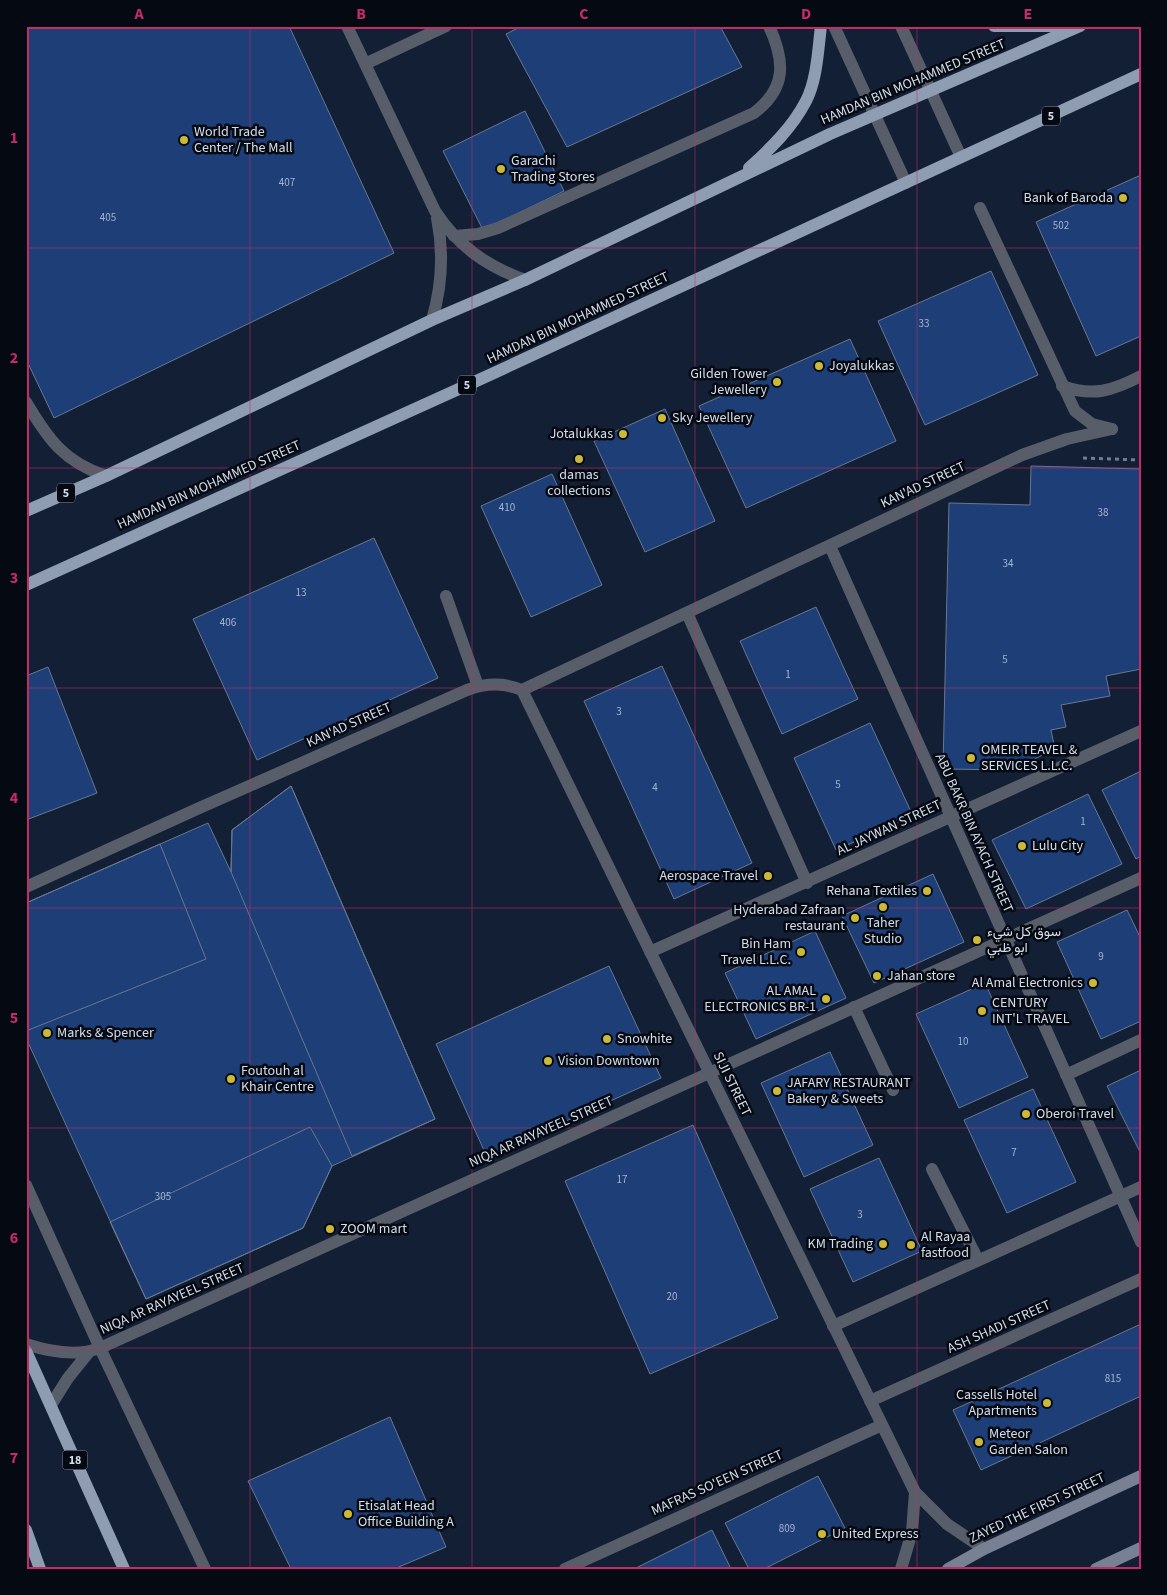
<svg xmlns="http://www.w3.org/2000/svg" width="1167" height="1595" font-family="'Source Sans 3',Vazirmatn,sans-serif">
<rect width="100%" height="100%" fill="#131f34"/>
<path fill="#1d3e77" stroke="#687891" d="M26 26H289L394 253 54 418 26 359Z
M522 26H720L742 67 567 147 506 34Z
M525 111 564 191 483 230 443 151Z
M1141 175V336L1096 356 1036 222Z
M991 271 1038 375 925 425 878 321Z
M850 339 896 441 746 508 699 406Z
M665 409 715 521 645 552 594 441Z
M1031 466 1141 469V669L1106 676 1110 696 1061 705 1066 727 1051 730 1055 749 1012 770 943 769 949 503 1030 505Z
M552 474 602 585 531 617 481 506Z
M374 538 438 678 257 760 193 619Z
M816 607 858 699 782 734 740 641Z
M662 666 752 863 674 899 584 701Z
M48 667 97 793 26 820V676Z
M870 723 913 816 836 850 794 758Z
M1141 771V856L1136 859 1102 790Z
M291 786 435 1119 332 1166 303 1228 146 1299 26 1038V903L208 823 231 872 232 830Z
M291 786 435 1119 352 1156 231 872 232 830Z
M1088 794 1122 864 1026 909 992 840Z
M160 844 206 959 26 1031V903Z
M933 874 964 942 874 983 842 916Z
M1127 910 1141 939V1021L1101 1039 1057 942Z
M815 931 846 998 756 1039 725 973Z
M609 966 661 1078 487 1157 436 1044Z
M985 983 1028 1077 959 1108 916 1014Z
M830 1052 873 1145 804 1177 761 1083Z
M1141 1070V1154L1107 1086Z
M1033 1089 1076 1182 1007 1213 964 1120Z
M693 1125 778 1318 650 1374 565 1181Z
M310 1127 332 1166 303 1228 146 1299 110 1222Z
M879 1158 922 1251 853 1282 810 1189Z
M1141 1324V1396L981 1470 953 1410Z
M390 1417 446 1547 394 1569H291L248 1481Z
M818 1476 845 1528 764 1569H749L725 1523Z
M712 1530 731 1569H634Z"/>
<g fill="none" stroke-linecap="round" stroke-linejoin="round">
<path stroke="#737d8f" stroke-width="3" stroke-dasharray="4 4" stroke-linecap="butt" d="M1083 458 1141 460"/>
<path stroke="#575e69" stroke-width="12" d="M980 208 1075 411 1092 424 1112 429
M454 236 478 234 498 228 754 113C787 88 785 61 769 26
M1062 386C1093 397 1112 391 1141 376
M446 596 478 686
M854 1007 893 1090
M932 1169 978 1260
M833 1326 1141 1187"/>
<path stroke="#575e69" stroke-width="12" d="M347 26 435 211C458 246 486 266 525 280
M365 64 446 26
M432 320C442 286 444 253 437 218
M26 402C48 439 64 462 106 476
M830 546 1141 1242
M687 613 807 883
M522 690 915 1492 947 1524 984 1549
M26 887 197 809 467 690C486 683 503 682 522 690L1022 455 1067 439 1112 429
M650 952 1141 731
M1066 1075 1141 1040
M26 1185 100 1348 205 1569
M26 1344C50 1352 76 1357 100 1348L1141 878
M870 1401 1141 1279
M51 1405 68 1378 89 1352
M565 1569 882 1425
M901 1569 912 1532 915 1492"/>
<path stroke="#575e69" stroke-width="12" d="M834 26 906 183
M901 26 961 157"/>
<path stroke="#778193" stroke-width="12" d="M948 1569 984 1549 1141 1476
M1096 1569 1141 1548"/>
<path stroke="#8f9db3" stroke-width="12" d="M994 26H1062
M749 168C771 148 792 128 806 101 817 80 818 50 821 26
M26 511 106 476 432 320 525 280 830 134 1080 26
M26 585 483 378 1141 74
M26 1351 124 1569
M26 1530 40 1569"/>
</g>
<path fill="none" stroke="#c42c69" stroke-width="1" stroke-opacity="0.55" d="M250 26V1569M472 26V1569M695 26V1569M917 26V1569M26 248H1141M26 468H1141M26 688H1141M26 908H1141M26 1128H1141M26 1348H1141"/>
<g fill="#ccb939" stroke="#050912" stroke-width="2">
<circle cx="184" cy="140" r="5"/>
<circle cx="501" cy="169" r="5"/>
<circle cx="1123" cy="198" r="5"/>
<circle cx="819" cy="366" r="5"/>
<circle cx="777" cy="382" r="5"/>
<circle cx="662" cy="418" r="5"/>
<circle cx="623" cy="434" r="5"/>
<circle cx="579" cy="459" r="5"/>
<circle cx="971" cy="758" r="5"/>
<circle cx="1022" cy="846" r="5"/>
<circle cx="768" cy="876" r="5"/>
<circle cx="927" cy="891" r="5"/>
<circle cx="883" cy="907" r="5"/>
<circle cx="855" cy="918" r="5"/>
<circle cx="977" cy="940" r="5"/>
<circle cx="801" cy="952" r="5"/>
<circle cx="877" cy="976" r="5"/>
<circle cx="1093" cy="983" r="5"/>
<circle cx="826" cy="999" r="5"/>
<circle cx="982" cy="1011" r="5"/>
<circle cx="47" cy="1033" r="5"/>
<circle cx="607" cy="1039" r="5"/>
<circle cx="548" cy="1061" r="5"/>
<circle cx="231" cy="1079" r="5"/>
<circle cx="777" cy="1091" r="5"/>
<circle cx="1026" cy="1114" r="5"/>
<circle cx="330" cy="1229" r="5"/>
<circle cx="883" cy="1244" r="5"/>
<circle cx="911" cy="1245" r="5"/>
<circle cx="1047" cy="1403" r="5"/>
<circle cx="979" cy="1442" r="5"/>
<circle cx="348" cy="1514" r="5"/>
<circle cx="822" cy="1534" r="5"/>
</g>
<g text-anchor="middle" dominant-baseline="central" stroke-width="5" stroke-linejoin="round" paint-order="stroke">
<g font-size="11" fill="#a6b5ce">
<text x="287" y="182">407</text>
<text x="108" y="217">405</text>
<text x="1061" y="225">502</text>
<text x="924" y="323">33</text>
<text x="507" y="507">410</text>
<text x="1103" y="512">38</text>
<text x="1008" y="563">34</text>
<text x="301" y="592">13</text>
<text x="228" y="622">406</text>
<text x="1005" y="659">5</text>
<text x="788" y="674">1</text>
<text x="619" y="711">3</text>
<text x="838" y="784">5</text>
<text x="655" y="787">4</text>
<text x="1083" y="821">1</text>
<text x="1101" y="956">9</text>
<text x="963" y="1041">10</text>
<text x="1014" y="1152">7</text>
<text x="622" y="1179">17</text>
<text x="163" y="1196">305</text>
<text x="860" y="1214">3</text>
<text x="672" y="1296">20</text>
<text x="1113" y="1378">815</text>
<text x="787" y="1528">809</text>
</g>
<g fill="#050912" stroke="#969daa" stroke-width="1">
<rect x="1042" y="106.5" width="18" height="19" rx="4"/>
<rect x="458" y="375.5" width="18" height="19" rx="4"/>
<rect x="57" y="483.5" width="18" height="19" rx="4"/>
<rect x="62.5" y="1450.5" width="25" height="19" rx="4"/>
</g>
<g font-size="12" font-weight="bold" fill="#d4ddeb">
<text x="1051" y="116">5</text>
<text x="467" y="385">5</text>
<text x="66" y="493">5</text>
<text x="75" y="1460">18</text>
</g>
<g font-size="14" fill="#d4ddeb" stroke="#050912">
<text transform="translate(913 82) rotate(-23)">HAMDAN BIN MOHAMMED STREET</text>
<text transform="translate(578 318) rotate(-25)">HAMDAN BIN MOHAMMED STREET</text>
<text transform="translate(209 485) rotate(-24)">HAMDAN BIN MOHAMMED STREET</text>
<text transform="translate(923 485) rotate(-25)">KAN'AD STREET</text>
<text transform="translate(349 725) rotate(-24)">KAN'AD STREET</text>
<text transform="translate(889 828) rotate(-25)">AL JAYWAN STREET</text>
<text transform="translate(974 833) rotate(66)">ABU BAKR BIN AYACH STREET</text>
<text transform="translate(732 1084) rotate(64)">SIJI STREET</text>
<text transform="translate(541 1132) rotate(-24)">NIQA AR RAYAYEEL STREET</text>
<text transform="translate(172 1299) rotate(-24)">NIQA AR RAYAYEEL STREET</text>
<text transform="translate(999 1327) rotate(-24)">ASH SHADI STREET</text>
<text transform="translate(717 1483) rotate(-24)">MAFRAS SO'EEN STREET</text>
<text transform="translate(1037 1508) rotate(-25)">ZAYED THE FIRST STREET</text>
</g>
<g font-size="14" fill="#d4ddeb" stroke="#050912" text-anchor="start">
<text x="194" y="132">World Trade<tspan x="194" dy="16">Center / The Mall</tspan></text>
<text x="511" y="161">Garachi<tspan x="511" dy="16">Trading Stores</tspan></text>
<text x="1113" y="198" text-anchor="end">Bank of Baroda</text>
<text x="829" y="366">Joyalukkas</text>
<text x="767" y="374" text-anchor="end">Gilden Tower<tspan x="767" dy="16">Jewellery</tspan></text>
<text x="672" y="418">Sky Jewellery</text>
<text x="613" y="434" text-anchor="end">Jotalukkas</text>
<text x="579" y="475" text-anchor="middle">damas<tspan x="579" dy="16">collections</tspan></text>
<text x="981" y="750">OMEIR TEAVEL &amp;<tspan x="981" dy="16">SERVICES L.L.C.</tspan></text>
<text x="1032" y="846">Lulu City</text>
<text x="758" y="876" text-anchor="end">Aerospace Travel</text>
<text x="917" y="891" text-anchor="end">Rehana Textiles</text>
<text x="845" y="910" text-anchor="end">Hyderabad Zafraan<tspan x="845" dy="16">restaurant</tspan></text>
<text x="883" y="923" text-anchor="middle">Taher<tspan x="883" dy="16">Studio</tspan></text>
<text x="987" y="932">سوق كل شيء<tspan x="987" dy="16">ابو ظبي</tspan></text>
<text x="791" y="944" text-anchor="end">Bin Ham<tspan x="791" dy="16">Travel L.L.C.</tspan></text>
<text x="887" y="976">Jahan store</text>
<text x="1083" y="983" text-anchor="end">Al Amal Electronics</text>
<text x="816" y="991" text-anchor="end">AL AMAL<tspan x="816" dy="16">ELECTRONICS BR-1</tspan></text>
<text x="992" y="1003">CENTURY<tspan x="992" dy="16">INT'L TRAVEL</tspan></text>
<text x="57" y="1033">Marks &amp; Spencer</text>
<text x="617" y="1039">Snowhite</text>
<text x="558" y="1061">Vision Downtown</text>
<text x="241" y="1071">Foutouh al<tspan x="241" dy="16">Khair Centre</tspan></text>
<text x="787" y="1083">JAFARY RESTAURANT<tspan x="787" dy="16">Bakery &amp; Sweets</tspan></text>
<text x="1036" y="1114">Oberoi Travel</text>
<text x="340" y="1229">ZOOM mart</text>
<text x="921" y="1237">Al Rayaa<tspan x="921" dy="16">fastfood</tspan></text>
<text x="873" y="1244" text-anchor="end">KM Trading</text>
<text x="1037" y="1395" text-anchor="end">Cassells Hotel<tspan x="1037" dy="16">Apartments</tspan></text>
<text x="989" y="1434">Meteor<tspan x="989" dy="16">Garden Salon</tspan></text>
<text x="358" y="1506">Etisalat Head<tspan x="358" dy="16">Office Building A</tspan></text>
<text x="832" y="1534">United Express</text>
</g>
</g>
<rect width="1167" height="1595" fill="none" stroke="#050912" stroke-width="55"/>
<rect x="28" y="28" width="1112" height="1540" fill="none" stroke="#c42c69" stroke-width="2"/>
<g font-size="16" text-anchor="middle" font-weight="bold" fill="#c42c69">
<text x="139" y="19">A</text>
<text x="361" y="19">B</text>
<text x="584" y="19">C</text>
<text x="806" y="19">D</text>
<text x="1028" y="19">E</text>
<text x="14" y="143">1</text>
<text x="14" y="363">2</text>
<text x="14" y="583">3</text>
<text x="14" y="803">4</text>
<text x="14" y="1023">5</text>
<text x="14" y="1243">6</text>
<text x="14" y="1463">7</text>
</g>
</svg>
